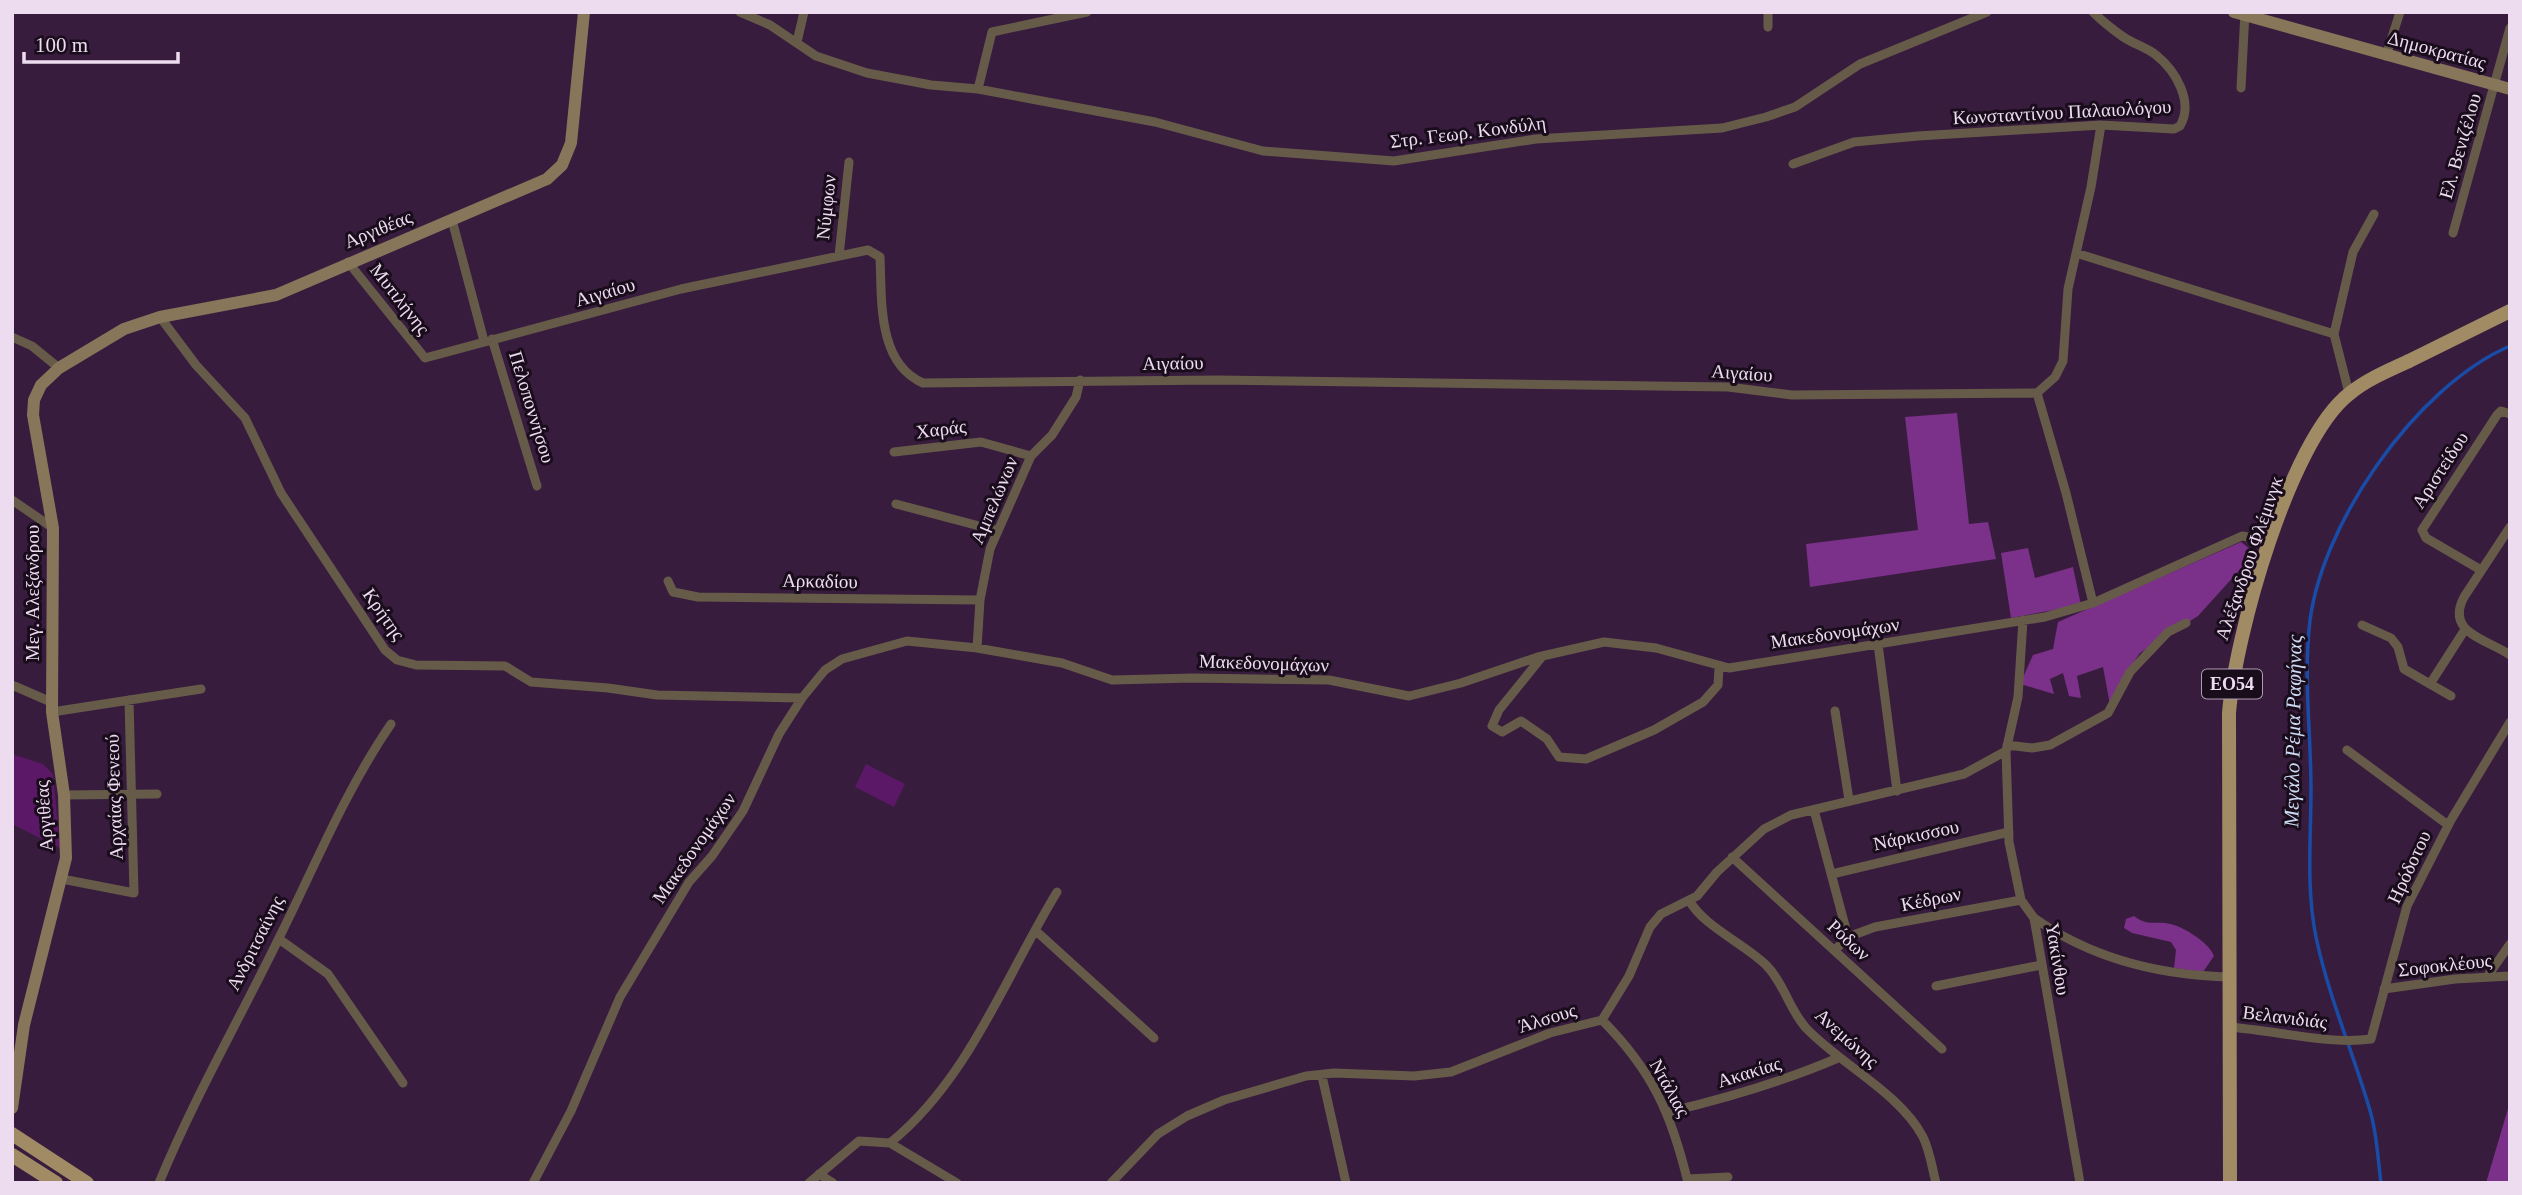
<svg xmlns="http://www.w3.org/2000/svg" width="2522" height="1195" font-family="Georgia,serif">
<rect width="100%" height="100%" fill="#381c3e"/>
<path fill="#5b1867" d="M12 754 43 764 53 774 60 848 12 824Z
M866 764 905 784 894 807 855 787Z"/>
<path fill="#7b3089" d="M1957 413 1969 524 1988 522 1996 559 1810 587 1806 544 1918 530 1905 417Z
M2241 542 2255 553 2198 616 2140 653 2121 680 2110 705 2103 667 2077 676 2081 698 2069 696 2063 673 2050 679 2054 694 2020 684 2033 655 2053 649 2058 622Z
M2028 548 2035 578 2073 567 2081 605 2011 618 2001 553Z
M2134 916C2146 925 2151 922 2165 923 2180 924 2209 942 2214 956L2203 972 2174 968 2176 950 2171 942 2132 933 2124 928 2126 919Z
M2510 1102V1183H2486Z"/>
<g fill="none" stroke-linecap="round" stroke-linejoin="round">
<path stroke="#194ca6" stroke-width="3.5" d="M2381 1183C2378 1160 2377 1136 2371 1114 2354 1054 2329 999 2316 937 2306 888 2311 839 2311 789 2311 737 2304 682 2309 630 2317 528 2416 386 2510 346"/>
<path stroke="#665b49" stroke-width="9" d="M740 12 770 25 816 56 867 73 931 85 978 89 1155 122 1263 151 1394 161 1536 139 1722 128 1766 117 1795 107 1860 64 1987 12
M1768 12V27
M797 42 804 12
M2386 56 2400 12
M2241 88 2245 12
M978 89 992 32 1087 12
M1793 164 1854 142 1918 136 2101 125 2174 129 2180 126C2194 102 2176 71 2156 55 2146 47 2133 44 2122 36 2112 29 2102 21 2093 12
M452 220 484 341
M2453 233 2510 28
M2076 253 2334 334 2349 393
M839 256 849 162
M348 262 425 358 681 289 868 250 880 257C882 300 877 363 923 383L1218 380 1728 387 1792 395 2037 393
M160 317 196 365 245 418 281 493 385 650 397 660 416 665 505 666 531 682 608 688 657 695 802 698
M2334 334 2353 252 2374 214
M12 337 32 346 59 368
M492 339 537 486
M2037 393 2055 377 2063 361 2068 289 2091 187 2101 125
M2037 393 2066 493 2093 603
M894 452 981 442 1031 456
M12 500 53 528
M896 504 998 531
M2510 527 2464 597C2445 633 2487 639 2510 655
M2481 570 2426 538 2422 530 2497 415 2501 411 2510 414
M668 581 673 592 698 597 980 600
M2023 620 2018 697 2006 751 2009 842 2021 900 2034 918 2080 1183
M2362 625 2391 638 2398 647 2404 669 2430 684 2464 631
M1878 644 1897 791
M977 648 980 600 990 549 1031 456 1052 435 1076 397 1080 380
M1541 658 1499 710 1492 726 1502 732 1521 721 1547 739 1559 757 1586 759 1654 730 1703 702 1718 685 1719 668
M2430 684 2451 696
M12 685 51 702
M1835 711 1849 800
M52 712 201 689
M2007 745 2032 748 2050 745 2108 713 2130 672 2168 632 2186 623
M2347 750 2448 825
M64 795 157 794
M1814 810 1848 937 1835 950
M1732 857 1942 1049
M1832 874 2009 832
M62 879 134 893 129 700
M1689 900C1703 926 1745 944 1766 965 1784 983 1789 1009 1806 1028 1840 1064 1900 1093 1923 1137 1930 1151 1932 1168 1936 1183
M2034 918C2092 959 2158 975 2227 977
M1036 931 1154 1038
M1848 937 1875 927 2021 900
M279 939 328 974 403 1083
M2487 977 2510 944
M1936 986 2041 965
M2384 989 2455 979 2510 976
M1602 1020C1652 1070 1672 1115 1688 1183
M2228 1027C2274 1030 2327 1045 2371 1039L2407 906 2451 820 2510 722
M1322 1076 1346 1183
M1668 1112C1727 1098 1782 1082 1838 1058
M890 1143 957 1183
M819 1174 833 1183
M1687 1179 1728 1177
M159 1183C194 1098 239 1020 279 938 315 866 345 791 391 724
M533 1183 571 1111 620 997 689 882 712 856 743 811 779 734 802 698 825 670 842 659 907 641 977 648 1062 663 1112 680 1193 678 1329 680 1409 696 1461 683 1538 657 1604 642 1656 648 1729 668 2045 617 2093 603 2242 536 2271 541
M809 1183 859 1141 890 1143C969 1079 1005 977 1057 892
M1111 1183 1158 1134 1187 1116 1224 1100 1306 1076 1334 1073 1414 1076 1451 1072 1550 1033 1602 1020 1629 976 1650 927 1661 914 1697 896 1717 872 1764 829 1791 815 1964 774 2006 751"/>
<path stroke="#877659" stroke-width="12" d="M2234 12 2510 89
M12 1108 24 1025 66 858 64 795 52 712 53 528 33 415 34 400 41 385 59 368 124 329 160 317 276 295 547 179 562 165 571 143 584 12"/>
<path stroke="#a18b65" stroke-width="14" d="M12 1134 87 1183
M12 1155 56 1183
M2230 1183 2229 713C2235 637 2289 441 2349 394 2366 380 2389 370 2409 361 2443 344 2476 328 2510 311"/>
</g>
<g text-anchor="middle" dominant-baseline="central" stroke-width="6" stroke-linejoin="round" paint-order="stroke">
<rect fill="#190c1b" stroke="#ad9db0" stroke-width="2" x="2202" y="669.5" width="60" height="29" rx="5"/>
<g font-size="18" font-weight="bold" fill="#eddbf0">
<text x="2232" y="684">ΕΟ54</text>
</g>
<g font-size="19" fill="#eddbf0" stroke="#190c1b">
<text transform="translate(2437 50) rotate(15)">Δημοκρατίας</text>
<text transform="translate(2062 112) rotate(-3)">Κωνσταντίνου Παλαιολόγου</text>
<text transform="translate(1468 132) rotate(-7)">Στρ. Γεωρ. Κονδύλη</text>
<text transform="translate(2460 146) rotate(-74)">Ελ. Βενιζέλου</text>
<text transform="translate(826 207) rotate(-84)">Νύμφων</text>
<text transform="translate(378 229) rotate(-22)">Αργιθέας</text>
<text transform="translate(605 292) rotate(-16)">Αιγαίου</text>
<text transform="translate(400 299) rotate(52)">Μυτιλήνης</text>
<text transform="translate(1173 363) rotate(-1)">Αιγαίου</text>
<text transform="translate(1742 373) rotate(4)">Αιγαίου</text>
<text transform="translate(532 407) rotate(73)">Πελοποννήσου</text>
<text transform="translate(941 429) rotate(-7)">Χαράς</text>
<text transform="translate(2440 470) rotate(-57)">Αριστείδου</text>
<text transform="translate(994 500) rotate(-67)">Αμπελώνων</text>
<text transform="translate(2249 558) rotate(-71)">Αλέξανδρου Φλέμινγκ</text>
<text transform="translate(820 581) rotate(1)">Αρκαδίου</text>
<text transform="translate(32 593) rotate(-90)">Μεγ. Αλεξάνδρου</text>
<text transform="translate(384 614) rotate(55)">Κρήτης</text>
<text transform="translate(1835 633) rotate(-8)">Μακεδονομάχων</text>
<text transform="translate(1264 663) rotate(2)">Μακεδονομάχων</text>
<text transform="translate(114 797) rotate(-92)">Αρχαίας Φενεού</text>
<text transform="translate(44 816) rotate(-94)">Αργιθέας</text>
<text transform="translate(1916 835) rotate(-12)">Νάρκισσου</text>
<text transform="translate(694 848) rotate(-55)">Μακεδονομάχων</text>
<text transform="translate(2409 867) rotate(-65)">Ηρόδοτου</text>
<text transform="translate(1931 899) rotate(-11)">Κέδρων</text>
<text transform="translate(1849 940) rotate(43)">Ρόδων</text>
<text transform="translate(255 943) rotate(-63)">Ανδριτσαίνης</text>
<text transform="translate(2058 959) rotate(81)">Υακίνθου</text>
<text transform="translate(2445 965) rotate(-6)">Σοφοκλέους</text>
<text transform="translate(2285 1017) rotate(7)">Βελανιδιάς</text>
<text transform="translate(1547 1018) rotate(-17)">Άλσους</text>
<text transform="translate(1847 1038) rotate(42)">Ανεμώνης</text>
<text transform="translate(1749 1072) rotate(-17)">Ακακίας</text>
<text transform="translate(1670 1088) rotate(61)">Ντάλιας</text>
</g>
<g font-size="21" font-style="italic" fill="#ccdaf3" stroke="#190c1b">
<text transform="translate(2293 731) rotate(-89)">Μεγάλο Ρέμα Ραφήνας</text>
</g>
</g>
<rect width="2522" height="1195" fill="none" stroke="#eddbf0" stroke-width="28"/>
<path d="M24 52v10h154v-10" fill="none" stroke="#eddbf0" stroke-width="3.5"/>
<text x="35" y="52" font-size="21" fill="#eddbf0" stroke="#190c1b" stroke-width="5" paint-order="stroke">100 m</text>
</svg>
